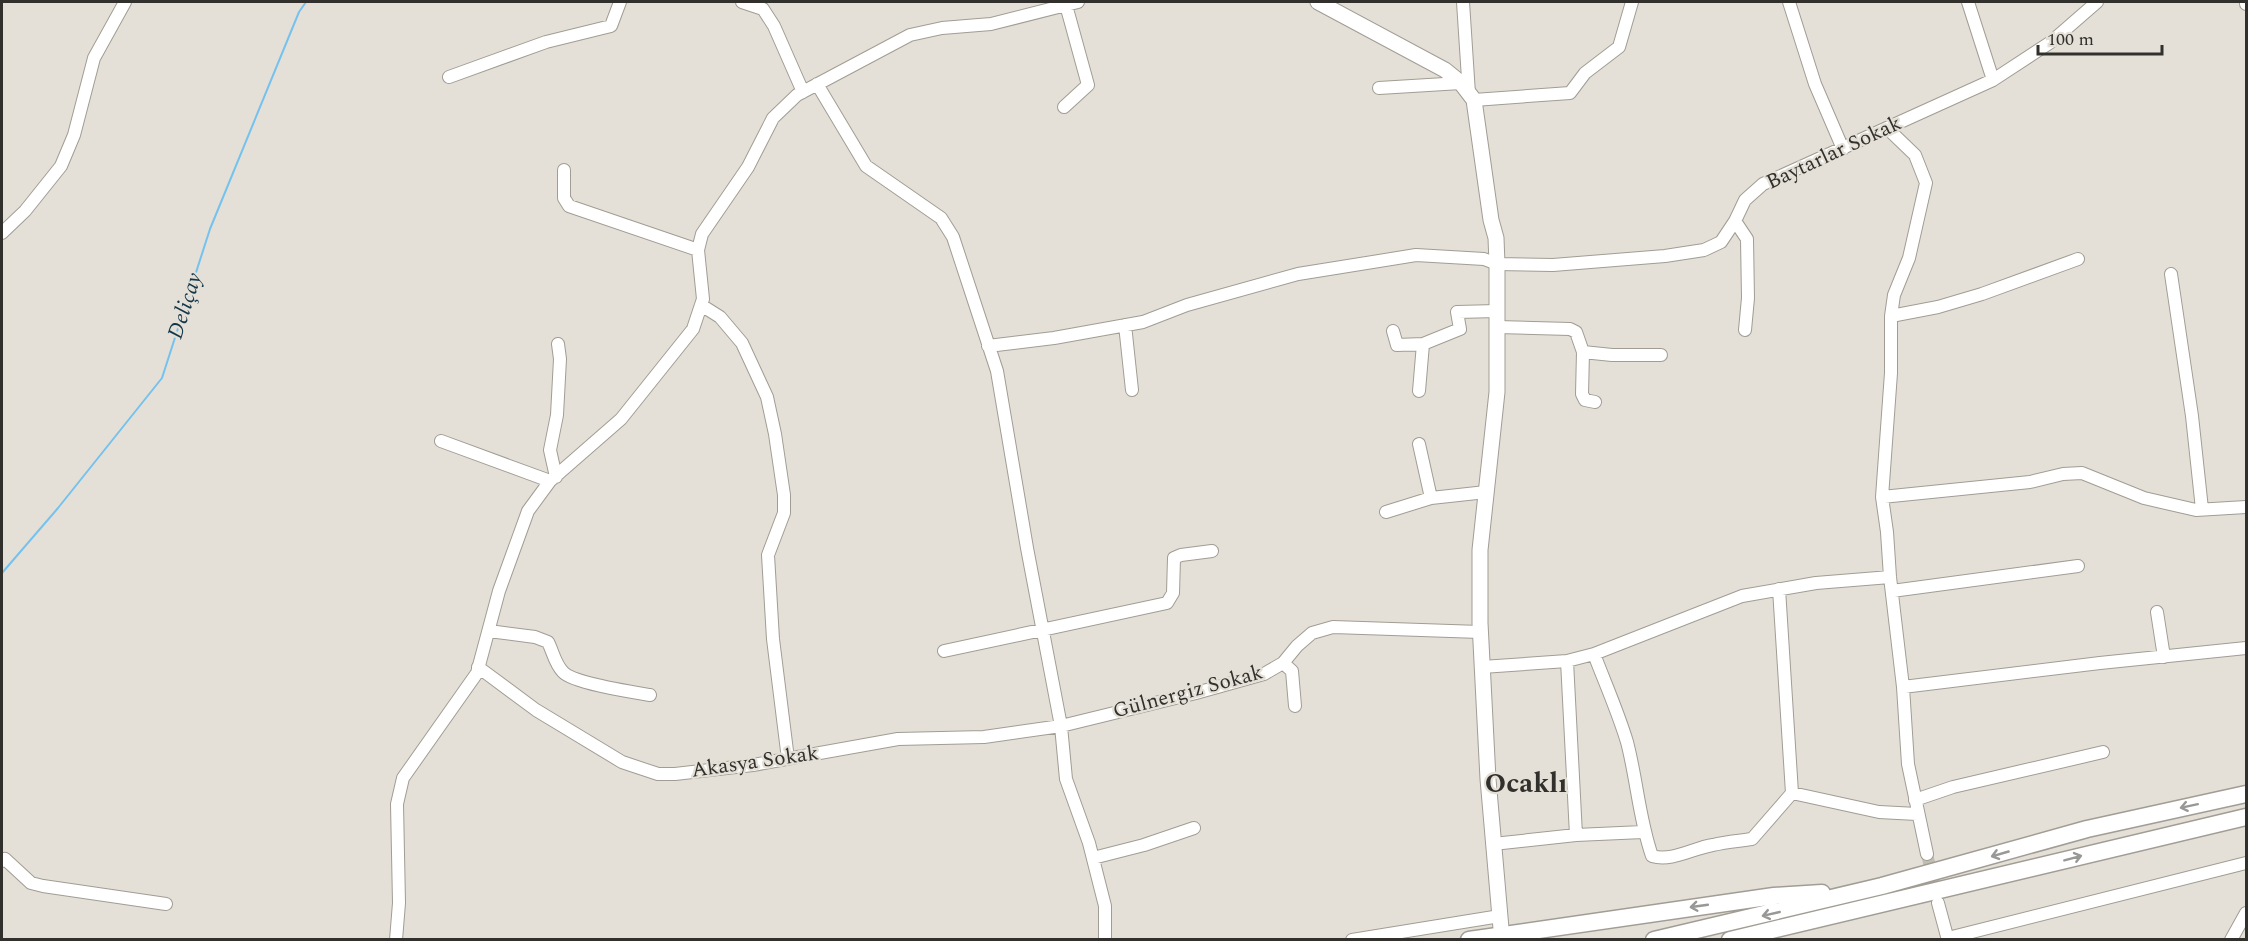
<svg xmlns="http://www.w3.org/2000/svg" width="2248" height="941" font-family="Spectral,serif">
<rect width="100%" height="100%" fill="#e4e0d7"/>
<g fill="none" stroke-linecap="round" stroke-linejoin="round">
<path stroke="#75c2ee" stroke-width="2" d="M2 573 58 508 162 378 210 229 299 12 306 2"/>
<path stroke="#c0bdb5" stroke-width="12" stroke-dasharray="12 6" stroke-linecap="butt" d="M1927 854 1937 897"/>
<g stroke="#a19d94" stroke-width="14">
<path id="minor" d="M742 2 763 9 774 26 803 92
M1463 2 1469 94
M1789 2 1815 84 1843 149
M1968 2 1993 80
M2246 2V4
M449 77 546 42 611 26 620 2
M817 84 866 166 941 218 953 237 997 371 1027 548 1061 726 1066 779 1089 843 1105 906V940
M1379 88 1461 83
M1474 100 1570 93 1585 73 1619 47 1632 2
M1064 107 1088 85 1066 5
M1888 129 1915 155 1926 183 1909 258 1894 295 1891 316V373L1882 497 1887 532 1890 577 1903 687 1908 764 1927 854
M564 170V198L569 206 698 250
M1735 221 1747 239 1748 298 1745 330
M2 233 25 211 61 166 74 135 94 58 125 2
M2171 274 2192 416 2202 509
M701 305 720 317 742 343 767 397 775 434 784 495V513L768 555 773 639 788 759
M1891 316 1938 307 1982 294 2078 259
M1125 325 1132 390
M1497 327 1570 329 1576 332 1583 352 1582 394 1585 400 1595 402
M1393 331 1397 345 1423 344
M988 346 1054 338 1143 322 1187 305 1298 274 1416 255 1484 259 1497 264 1553 265 1665 256 1704 250 1721 242 1735 221 1745 200 1763 184 1993 80 2051 42 2097 2
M1583 352 1612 355H1661
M1419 391 1423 344 1460 329 1457 312 1497 311
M441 441 550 481
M1419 444 1431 498
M556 477 550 450 557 415 560 359 558 344
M1882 497 2030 482 2063 474 2082 473 2144 498 2196 510 2246 507
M1386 512 1431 498 1486 492
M1892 591 2078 566
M2157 612 2164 657
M489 631 535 637 548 642C553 652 555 664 563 672 573 683 632 692 650 695
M944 651 1167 603 1173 593 1174 558 1181 555 1212 551
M1594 654C1605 683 1618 712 1627 742 1637 780 1639 819 1652 856 1672 862 1693 848 1713 845 1726 842 1739 841 1752 839L1792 793 1779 589
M1567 661 1576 835
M1283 663 1292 671 1295 706
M478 667 536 710 622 762 658 774H675L753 765 898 739 984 737 1061 726 1196 693 1264 674 1283 663 1297 646 1312 633 1333 627 1480 632
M1482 667 1567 661 1594 654 1742 596 1816 583 1890 577
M1903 687 2100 663 2246 648
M1792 793 1879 812 1917 814
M1915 800 1953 787 2103 752
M1493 844 1576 835 1643 832
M1093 858 1144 845 1194 828
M2 861 5 859 31 883 43 886 166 904
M1938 903 1948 940
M1948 938 2246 863
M396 940 399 903 397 804 403 778 477 673 499 591 528 511 550 481 621 419 693 329 703 299 698 250 702 234 748 167 773 118 797 95 910 35 942 28 991 24 1078 2
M1352 940 1500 916
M2231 940 2246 913"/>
</g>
<g stroke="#a19d94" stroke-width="17">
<path id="major" d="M1318 2 1445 70 1461 83 1474 100 1491 220 1496 238 1497 264V392L1480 550V623L1488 779 1502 940"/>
</g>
<g stroke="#a19d94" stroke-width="19">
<path id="highway" d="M1469 940 1774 896 1822 893
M1654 940 1882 886 2087 829 2246 794
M1730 940 2246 817"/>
</g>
<use href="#minor" stroke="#fff" stroke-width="12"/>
<use href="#major" stroke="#fff" stroke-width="15"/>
<use href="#highway" stroke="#fff" stroke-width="16"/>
</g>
<defs><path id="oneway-shaft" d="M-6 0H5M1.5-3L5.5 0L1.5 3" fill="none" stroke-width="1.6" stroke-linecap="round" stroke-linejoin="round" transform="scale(1.5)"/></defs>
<g stroke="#989896">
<use href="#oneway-shaft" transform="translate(2189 806) rotate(168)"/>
<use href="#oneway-shaft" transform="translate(2000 854) rotate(164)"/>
<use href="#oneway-shaft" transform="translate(2073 858) rotate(-15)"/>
<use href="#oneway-shaft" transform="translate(1699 906) rotate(172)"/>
<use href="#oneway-shaft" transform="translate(1771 914) rotate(167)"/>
</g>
<g text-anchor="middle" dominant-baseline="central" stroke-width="4.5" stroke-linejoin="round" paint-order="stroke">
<g font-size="21" fill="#31302c" stroke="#e4e0d7">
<text transform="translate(1834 153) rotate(-25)">Baytarlar Sokak</text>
<text transform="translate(1188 692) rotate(-15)">Gülnergiz Sokak</text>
<text transform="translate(755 762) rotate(-8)">Akasya Sokak</text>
</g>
<g font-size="22" font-style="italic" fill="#133648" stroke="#e4e0d7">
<text transform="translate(185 306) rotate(-72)">Deliçay</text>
</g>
<g font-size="27" font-weight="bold" fill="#31302c" stroke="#e4e0d7">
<text x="1526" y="784">Ocaklı</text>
</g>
</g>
<rect width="2248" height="941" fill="none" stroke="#31302c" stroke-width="6"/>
<path d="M2038 45v9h124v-9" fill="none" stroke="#31302c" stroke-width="3"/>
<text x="2047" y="45" font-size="18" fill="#31302c" stroke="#e4e0d7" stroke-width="4.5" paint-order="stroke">100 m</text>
</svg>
